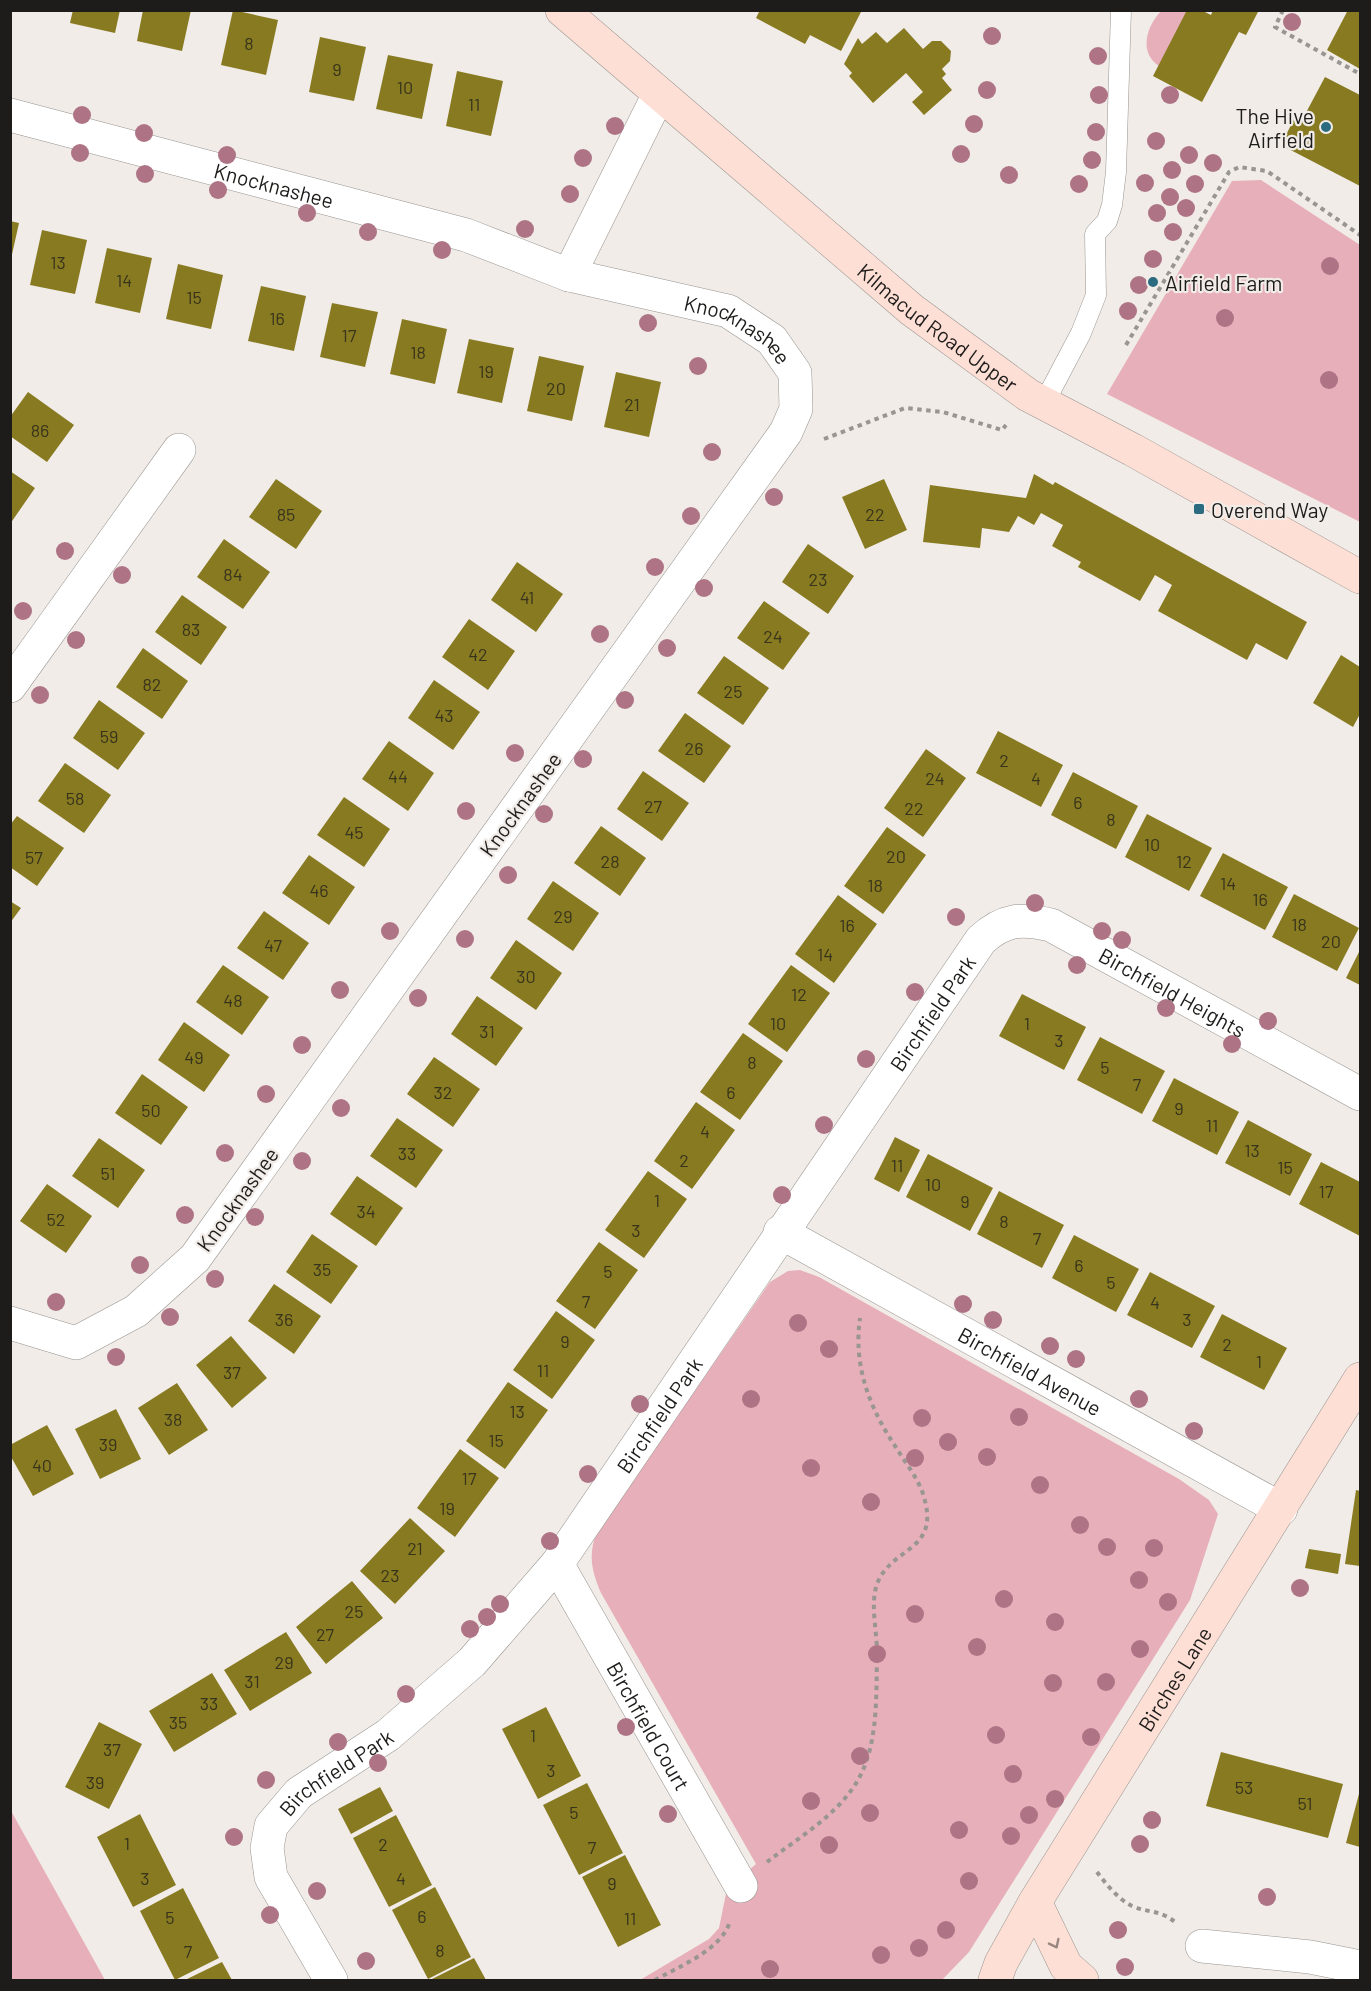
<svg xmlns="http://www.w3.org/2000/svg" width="1371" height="1991" font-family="Barlow,sans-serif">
<rect width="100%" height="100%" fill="#f1ece8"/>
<path fill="#e7afb9" d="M1161 11H1187L1159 66C1138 52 1147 26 1161 11Z
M1261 180 1360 245V522L1107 394 1232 181Z
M800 1270 819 1277 1179 1479 1209 1500 1218 1514 1190 1600 969 1952 942 1980H640L709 1939 719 1928 727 1889 756 1864 601 1593C592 1572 588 1556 596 1534L770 1282 788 1271Z
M10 1809 105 1980H11Z"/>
<path fill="#887a21" d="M73 10H120L115 33 70 23Z
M143 10H191L182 51 137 41Z
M233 10 278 20 266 75 221 65Z
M760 10H862L841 51 810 35 805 44 756 18Z
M1187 10H1201L1211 15 1213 10H1259L1246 35 1239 32 1202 102 1153 76Z
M1348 10H1360V69L1327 50Z
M904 28 923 49 932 41H941L951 51 950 61 942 69 946 74 942 78 952 90 924 115 912 102 923 92 906 73 873 103 849 76 852 73 844 64 858 38 862 44 876 32 887 43Z
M320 37 366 47 354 101 309 92Z
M388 55 433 64 422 119 376 109Z
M457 71 503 81 491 136 446 126Z
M1325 77 1360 95V186L1281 145 1294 119 1301 122Z
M10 221 19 223 11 259H10Z
M42 230 87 240 75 294 30 285Z
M107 248 152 258 140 313 95 303Z
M178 264 223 275 211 329 166 319Z
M261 286 306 296 294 351 248 341Z
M332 303 378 312 365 367 320 357Z
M402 319 447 329 435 384 390 374Z
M469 339 514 348 502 403 457 393Z
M539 356 584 366 572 421 527 411Z
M616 372 661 382 649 437 604 427Z
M28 392 74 425 47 462 10 436V417Z
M10 471 35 488 10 524Z
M1034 474 1053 485 1055 482 1307 622 1287 660 1256 643 1247 660 1158 611 1172 585 1155 575 1140 601 1078 567 1081 562 1052 546 1063 525 1041 513 1034 525 1018 516 1009 532 982 528 980 548 923 542 930 485 1026 498Z
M276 479 322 511 296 549 249 517Z
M884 479 907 530 865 549 842 497Z
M224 539 270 572 243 609 197 577Z
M808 544 854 576 828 614 782 582Z
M517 562 563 594 536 632 491 600Z
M182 595 227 627 201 665 155 632Z
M764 601 810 633 783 670 737 638Z
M469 619 515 651 488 690 442 657Z
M143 648 188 681 162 719 116 687Z
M1341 655 1360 667V714L1353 727 1313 703Z
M724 656 769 688 743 725 697 693Z
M434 680 480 712 453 750 408 718Z
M99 700 145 733 118 770 73 738Z
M685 713 731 746 704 783 658 751Z
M998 731 1063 765 1041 807 976 773Z
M389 741 434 773 408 811 362 779Z
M926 749 966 778 923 837 884 808Z
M65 763 111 795 84 833 38 801Z
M643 771 689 803 662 841 617 809Z
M1073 772 1138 806 1116 849 1051 815Z
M344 797 390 829 364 867 317 835Z
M1147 814 1212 848 1189 891 1125 857Z
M17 816 64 848 37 886 10 867V825Z
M601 826 646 858 620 896 574 863Z
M887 827 926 855 883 914 844 886Z
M1223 853 1288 887 1265 930 1200 896Z
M309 855 355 887 329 925 282 893Z
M553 881 599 913 573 951 527 919Z
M1294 894 1359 928 1337 971 1272 937Z
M838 895 877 924 834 983 795 954Z
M10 901 21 908 10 923Z
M264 911 309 943 283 980 237 948Z
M516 940 562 973 536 1010 490 978Z
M1360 950V985L1346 978Z
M223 965 269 997 242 1035 196 1002Z
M791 965 830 993 787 1052 748 1024Z
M1022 994 1086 1027 1064 1070 999 1036Z
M477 996 523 1028 496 1066 451 1034Z
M184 1022 230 1055 204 1092 158 1060Z
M743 1033 783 1061 740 1120 700 1092Z
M1100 1037 1165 1071 1142 1114 1077 1080Z
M434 1057 480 1089 453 1127 407 1094Z
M142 1074 188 1107 161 1145 115 1113Z
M1174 1078 1239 1112 1217 1155 1152 1121Z
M696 1102 735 1130 692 1189 654 1161Z
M397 1118 443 1150 416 1188 370 1156Z
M1248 1120 1312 1154 1290 1196 1225 1163Z
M895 1137 920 1150 899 1192 874 1179Z
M99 1138 145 1170 118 1208 72 1176Z
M928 1154 993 1188 970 1231 906 1197Z
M1321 1162 1360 1182V1236L1299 1204Z
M648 1171 687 1199 644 1258 605 1230Z
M357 1176 403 1208 376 1246 330 1214Z
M47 1184 92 1216 66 1253 20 1221Z
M999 1191 1064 1225 1042 1268 977 1234Z
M312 1234 358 1266 331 1304 286 1272Z
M1074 1235 1139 1269 1116 1312 1052 1278Z
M599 1242 638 1270 595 1329 556 1301Z
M1150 1272 1215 1306 1192 1348 1127 1315Z
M274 1284 321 1316 294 1354 248 1321Z
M556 1311 595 1340 552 1399 513 1370Z
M1222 1314 1287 1348 1264 1390 1200 1357Z
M231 1336 267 1378 232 1408 196 1365Z
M508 1382 548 1410 505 1469 466 1441Z
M177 1383 208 1430 169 1455 138 1408Z
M116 1409 141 1459 100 1479 75 1429Z
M47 1425 74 1474 33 1496 10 1455V1445Z
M460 1449 499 1478 455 1537 417 1508Z
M1356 1490 1360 1491V1566L1345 1564Z
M410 1518 445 1551 395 1604 360 1571Z
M1309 1549 1341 1554 1338 1574 1305 1568Z
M352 1581 383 1618 326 1664 296 1627Z
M286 1632 312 1673 250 1711 224 1670Z
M212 1673 237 1714 174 1752 149 1711Z
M546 1707 581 1776 538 1799 502 1729Z
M99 1722 142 1744 109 1809 65 1787Z
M1221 1752 1343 1784 1328 1838 1206 1806Z
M587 1783 623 1853 579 1875 543 1805Z
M380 1787 393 1811 351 1834 338 1809Z
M1360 1790V1847L1346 1843Z
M140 1814 176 1885 133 1907 97 1837Z
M396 1815 432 1885 389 1907 353 1838Z
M625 1855 661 1925 618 1947 582 1877Z
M435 1887 471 1957 428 1979 392 1910Z
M183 1888 219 1958 175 1980 140 1911Z
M474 1958 486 1980H430Z
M222 1962 232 1980H185Z"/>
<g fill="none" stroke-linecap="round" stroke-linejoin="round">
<g stroke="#989490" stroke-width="21">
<path id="lane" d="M1043 405 1081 333 1096 295 1095 234 1107 221 1112 205 1116 172 1121 10"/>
</g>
<g stroke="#989490" stroke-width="34">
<g id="street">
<path id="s1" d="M10 115 466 235 569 275 728 311 772 340 795 373 796 409 786 432 195 1258 136 1311 76 1343 10 1323"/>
<path d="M569 275 659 94"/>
<path d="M10 686 179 450"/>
<path id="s2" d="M780 1232 1281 1509"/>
<path id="s3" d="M557 1564 741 1886"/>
<path d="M1202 1946 1310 1957 1360 1967"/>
<path id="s4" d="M331 1980 271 1877 267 1848 271 1826 299 1793 388 1735 472 1662 557 1564 981 940C1004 919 1021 918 1051 925L1360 1094"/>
</g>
</g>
<g stroke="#989490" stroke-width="34">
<g id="secondary">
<path id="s5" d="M562 10 912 310 1028 395 1133 450 1360 577"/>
<path d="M1035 1902 1066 1966 1082 1980"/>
<path id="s6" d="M995 1980 1001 1963 1035 1902 1360 1379"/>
</g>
</g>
<path stroke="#989592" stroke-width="4" stroke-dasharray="4.5 4.5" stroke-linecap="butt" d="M1283 10 1275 27 1360 74
M1126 345 1229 172 1239 167 1267 171 1360 235
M824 439 905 408 943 412 1002 430 1006 425
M767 1862C798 1838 838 1815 858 1780 879 1743 876 1693 877 1652 877 1631 870 1604 877 1584 891 1547 938 1552 925 1501 921 1482 907 1465 897 1449 870 1409 853 1367 860 1318
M1097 1872C1106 1884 1118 1899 1132 1906 1148 1913 1162 1910 1176 1923
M655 1980C678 1967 722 1950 730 1921"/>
<use href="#lane" stroke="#fff" stroke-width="20"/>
<use href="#street" stroke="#fff" stroke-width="33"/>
<use href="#secondary" stroke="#fedfd5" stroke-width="33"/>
</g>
<g fill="#ae7486">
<circle cx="1292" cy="22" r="9"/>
<circle cx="992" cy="36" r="9"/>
<circle cx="1098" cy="56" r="9"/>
<circle cx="987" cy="90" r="9"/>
<circle cx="1099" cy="95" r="9"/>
<circle cx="1170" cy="95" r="9"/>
<circle cx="82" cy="115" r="9"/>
<circle cx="974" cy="124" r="9"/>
<circle cx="615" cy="126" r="9"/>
<circle cx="1096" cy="132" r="9"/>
<circle cx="144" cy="133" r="9"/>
<circle cx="1156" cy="141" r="9"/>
<circle cx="80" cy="153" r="9"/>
<circle cx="961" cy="154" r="9"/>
<circle cx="227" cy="155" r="9"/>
<circle cx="1189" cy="155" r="9"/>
<circle cx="583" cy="158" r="9"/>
<circle cx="1092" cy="160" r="9"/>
<circle cx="1213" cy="163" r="9"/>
<circle cx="1172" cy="170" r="9"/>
<circle cx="145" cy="174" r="9"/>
<circle cx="1009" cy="175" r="9"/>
<circle cx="1145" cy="183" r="9"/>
<circle cx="1079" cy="184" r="9"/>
<circle cx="1195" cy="184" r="9"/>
<circle cx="218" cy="190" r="9"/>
<circle cx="570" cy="194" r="9"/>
<circle cx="1170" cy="197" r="9"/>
<circle cx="1186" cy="208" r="9"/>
<circle cx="307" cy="213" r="9"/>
<circle cx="1157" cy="213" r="9"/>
<circle cx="525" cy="229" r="9"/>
<circle cx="368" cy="232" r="9"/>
<circle cx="1173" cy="232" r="9"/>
<circle cx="442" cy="250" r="9"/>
<circle cx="1153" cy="259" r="9"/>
<circle cx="1330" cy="266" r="9"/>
<circle cx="1139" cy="285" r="9"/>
<circle cx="1128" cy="311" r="9"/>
<circle cx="1225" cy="318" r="9"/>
<circle cx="648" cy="323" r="9"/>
<circle cx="698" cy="366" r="9"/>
<circle cx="1329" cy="380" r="9"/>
<circle cx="712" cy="452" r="9"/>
<circle cx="774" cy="497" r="9"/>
<circle cx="691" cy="516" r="9"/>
<circle cx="65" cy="551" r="9"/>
<circle cx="655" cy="567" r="9"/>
<circle cx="122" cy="575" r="9"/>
<circle cx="704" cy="588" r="9"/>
<circle cx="23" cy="611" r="9"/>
<circle cx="600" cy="634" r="9"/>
<circle cx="76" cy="640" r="9"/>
<circle cx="667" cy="648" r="9"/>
<circle cx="40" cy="695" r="9"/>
<circle cx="625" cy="700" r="9"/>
<circle cx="515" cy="753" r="9"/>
<circle cx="583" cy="759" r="9"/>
<circle cx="466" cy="811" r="9"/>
<circle cx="544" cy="814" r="9"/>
<circle cx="508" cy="875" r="9"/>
<circle cx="1035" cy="903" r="9"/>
<circle cx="956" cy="917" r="9"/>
<circle cx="390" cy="931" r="9"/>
<circle cx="1102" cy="931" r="9"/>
<circle cx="465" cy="939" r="9"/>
<circle cx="1122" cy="940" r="9"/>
<circle cx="1077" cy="965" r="9"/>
<circle cx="340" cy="990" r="9"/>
<circle cx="915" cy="992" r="9"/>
<circle cx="418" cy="998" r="9"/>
<circle cx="1166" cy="1008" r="9"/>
<circle cx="1268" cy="1021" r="9"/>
<circle cx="1232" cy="1044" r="9"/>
<circle cx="302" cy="1045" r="9"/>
<circle cx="866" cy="1059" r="9"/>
<circle cx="266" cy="1094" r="9"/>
<circle cx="341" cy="1108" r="9"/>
<circle cx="824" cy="1125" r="9"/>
<circle cx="225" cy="1153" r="9"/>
<circle cx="302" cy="1161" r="9"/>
<circle cx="782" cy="1195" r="9"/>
<circle cx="185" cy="1215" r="9"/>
<circle cx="255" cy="1217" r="9"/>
<circle cx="140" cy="1265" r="9"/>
<circle cx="215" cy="1279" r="9"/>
<circle cx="56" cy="1302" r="9"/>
<circle cx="963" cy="1304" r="9"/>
<circle cx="170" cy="1317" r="9"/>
<circle cx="993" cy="1320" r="9"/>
<circle cx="798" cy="1323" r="9"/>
<circle cx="1050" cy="1346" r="9"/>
<circle cx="829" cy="1349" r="9"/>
<circle cx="116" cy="1357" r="9"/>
<circle cx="1076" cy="1359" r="9"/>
<circle cx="751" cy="1399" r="9"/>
<circle cx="1139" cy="1399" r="9"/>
<circle cx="640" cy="1404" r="9"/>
<circle cx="1019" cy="1417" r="9"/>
<circle cx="922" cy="1418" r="9"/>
<circle cx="1194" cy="1431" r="9"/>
<circle cx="948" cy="1442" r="9"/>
<circle cx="987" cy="1457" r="9"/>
<circle cx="915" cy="1458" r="9"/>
<circle cx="811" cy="1468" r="9"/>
<circle cx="588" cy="1474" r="9"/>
<circle cx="1040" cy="1485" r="9"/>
<circle cx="871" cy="1502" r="9"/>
<circle cx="1080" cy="1525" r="9"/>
<circle cx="550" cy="1541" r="9"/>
<circle cx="1107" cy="1547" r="9"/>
<circle cx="1154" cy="1548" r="9"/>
<circle cx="1139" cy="1580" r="9"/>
<circle cx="1300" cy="1588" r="9"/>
<circle cx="1004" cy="1599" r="9"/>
<circle cx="1168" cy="1602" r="9"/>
<circle cx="500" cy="1604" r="9"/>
<circle cx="915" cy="1614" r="9"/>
<circle cx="487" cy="1617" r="9"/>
<circle cx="1055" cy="1622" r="9"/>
<circle cx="470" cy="1629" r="9"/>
<circle cx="977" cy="1647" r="9"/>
<circle cx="1140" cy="1649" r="9"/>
<circle cx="877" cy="1654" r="9"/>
<circle cx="1106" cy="1682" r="9"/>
<circle cx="1053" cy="1683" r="9"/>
<circle cx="406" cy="1694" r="9"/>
<circle cx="626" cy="1727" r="9"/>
<circle cx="996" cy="1735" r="9"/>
<circle cx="1091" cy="1737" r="9"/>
<circle cx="338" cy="1742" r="9"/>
<circle cx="860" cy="1756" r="9"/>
<circle cx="378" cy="1763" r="9"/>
<circle cx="1013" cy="1774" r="9"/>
<circle cx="266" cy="1780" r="9"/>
<circle cx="1055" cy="1799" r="9"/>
<circle cx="811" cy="1801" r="9"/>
<circle cx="870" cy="1813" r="9"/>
<circle cx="668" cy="1814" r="9"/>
<circle cx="1029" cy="1815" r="9"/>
<circle cx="1152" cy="1820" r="9"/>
<circle cx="959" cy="1830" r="9"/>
<circle cx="1011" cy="1836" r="9"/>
<circle cx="234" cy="1837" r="9"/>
<circle cx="1140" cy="1844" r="9"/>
<circle cx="829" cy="1845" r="9"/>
<circle cx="969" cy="1881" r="9"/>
<circle cx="317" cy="1891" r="9"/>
<circle cx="1267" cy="1897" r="9"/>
<circle cx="270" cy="1915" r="9"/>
<circle cx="946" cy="1930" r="9"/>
<circle cx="1118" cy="1930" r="9"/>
<circle cx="919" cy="1948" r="9"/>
<circle cx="881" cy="1955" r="9"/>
<circle cx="366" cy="1961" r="9"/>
<circle cx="1125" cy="1967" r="9"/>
<circle cx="770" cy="1969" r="9"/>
</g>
<defs><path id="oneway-chevron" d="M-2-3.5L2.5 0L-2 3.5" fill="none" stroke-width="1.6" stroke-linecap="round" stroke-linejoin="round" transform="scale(1.5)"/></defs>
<use stroke="#998781" href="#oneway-chevron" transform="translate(1055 1944) rotate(64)"/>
<g fill="#2b6b7f" stroke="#f1ece8" stroke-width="2">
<circle cx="1326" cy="127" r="6"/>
<circle cx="1153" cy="282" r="6"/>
<rect x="1193" y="503" width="12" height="12" rx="3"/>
</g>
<g text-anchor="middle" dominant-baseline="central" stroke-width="4.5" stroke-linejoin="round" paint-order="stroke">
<g font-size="18" fill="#38341c">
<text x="249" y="43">8</text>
<text x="337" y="69">9</text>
<text x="405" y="87">10</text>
<text x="474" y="104">11</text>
<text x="58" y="262">13</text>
<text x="124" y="280">14</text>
<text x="194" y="297">15</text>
<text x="277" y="318">16</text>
<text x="349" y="335">17</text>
<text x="418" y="352">18</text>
<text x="486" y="371">19</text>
<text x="556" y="388">20</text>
<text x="632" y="404">21</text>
<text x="40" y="430">86</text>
<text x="286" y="514">85</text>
<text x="875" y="514">22</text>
<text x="233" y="574">84</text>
<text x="818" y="579">23</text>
<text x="527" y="597">41</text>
<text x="191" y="629">83</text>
<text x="773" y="636">24</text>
<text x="478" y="654">42</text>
<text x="152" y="684">82</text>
<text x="733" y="691">25</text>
<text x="444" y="715">43</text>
<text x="109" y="736">59</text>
<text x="694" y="748">26</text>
<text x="1004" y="760">2</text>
<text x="398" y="776">44</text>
<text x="935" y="778">24</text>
<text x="1036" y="778">4</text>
<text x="75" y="798">58</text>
<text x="1078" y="802">6</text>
<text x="653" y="806">27</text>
<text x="914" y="808">22</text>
<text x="1111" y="819">8</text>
<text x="354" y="832">45</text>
<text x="1152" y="844">10</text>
<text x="896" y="856">20</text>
<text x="34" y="857">57</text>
<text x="610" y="861">28</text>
<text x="1184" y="861">12</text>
<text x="1228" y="883">14</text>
<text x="875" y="885">18</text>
<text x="319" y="890">46</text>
<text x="1260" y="899">16</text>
<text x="563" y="916">29</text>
<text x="1299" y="924">18</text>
<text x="847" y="925">16</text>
<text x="1331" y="941">20</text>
<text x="273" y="945">47</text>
<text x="825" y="954">14</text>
<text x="526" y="976">30</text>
<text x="799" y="994">12</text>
<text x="233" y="1000">48</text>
<text x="778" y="1023">10</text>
<text x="1027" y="1023">1</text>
<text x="487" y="1031">31</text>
<text x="1059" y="1040">3</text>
<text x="194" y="1057">49</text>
<text x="752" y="1062">8</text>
<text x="1105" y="1067">5</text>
<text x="1137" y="1084">7</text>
<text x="443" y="1092">32</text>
<text x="731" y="1092">6</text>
<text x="1179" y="1108">9</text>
<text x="151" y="1110">50</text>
<text x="1212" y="1125">11</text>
<text x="705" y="1131">4</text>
<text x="1252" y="1150">13</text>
<text x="407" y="1153">33</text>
<text x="684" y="1160">2</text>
<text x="897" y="1165">11</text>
<text x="1285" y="1167">15</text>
<text x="108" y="1173">51</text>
<text x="933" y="1184">10</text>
<text x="1326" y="1191">17</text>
<text x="657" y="1200">1</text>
<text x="965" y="1201">9</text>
<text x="366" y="1211">34</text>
<text x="56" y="1219">52</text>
<text x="1004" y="1221">8</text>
<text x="636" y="1230">3</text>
<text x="1037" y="1238">7</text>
<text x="1079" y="1265">6</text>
<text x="322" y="1269">35</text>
<text x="608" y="1271">5</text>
<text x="1111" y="1282">5</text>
<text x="586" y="1301">7</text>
<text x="1155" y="1302">4</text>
<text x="284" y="1319">36</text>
<text x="1187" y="1319">3</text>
<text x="565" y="1341">9</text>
<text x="1227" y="1344">2</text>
<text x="1259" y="1361">1</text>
<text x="543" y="1370">11</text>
<text x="232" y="1372">37</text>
<text x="517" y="1411">13</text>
<text x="173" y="1419">38</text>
<text x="496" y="1440">15</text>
<text x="108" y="1444">39</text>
<text x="42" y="1465">40</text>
<text x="469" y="1478">17</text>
<text x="447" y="1508">19</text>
<text x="415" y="1548">21</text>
<text x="390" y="1575">23</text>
<text x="354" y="1611">25</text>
<text x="325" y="1634">27</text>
<text x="284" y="1662">29</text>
<text x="252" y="1681">31</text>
<text x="209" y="1703">33</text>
<text x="178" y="1722">35</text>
<text x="533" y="1735">1</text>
<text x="112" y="1749">37</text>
<text x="551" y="1770">3</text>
<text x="95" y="1782">39</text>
<text x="1244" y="1787">53</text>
<text x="1305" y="1803">51</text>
<text x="574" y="1812">5</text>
<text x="127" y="1843">1</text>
<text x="383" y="1844">2</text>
<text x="592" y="1847">7</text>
<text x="145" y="1878">3</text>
<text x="401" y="1878">4</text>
<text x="612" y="1883">9</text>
<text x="422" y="1916">6</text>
<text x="170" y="1917">5</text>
<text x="630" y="1918">11</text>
<text x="440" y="1950">8</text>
<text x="188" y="1951">7</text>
</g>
<g font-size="21" fill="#1d1c1a" stroke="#f1ece8" text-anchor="start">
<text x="1314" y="115" text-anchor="end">The Hive<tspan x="1314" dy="24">Airfield</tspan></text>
<text x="1165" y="282">Airfield Farm</text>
<text x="1211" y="509">Overend Way</text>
</g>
<g font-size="21" fill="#1d1c1a" stroke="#f1ece8">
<text stroke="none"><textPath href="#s1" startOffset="273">Knocknashee</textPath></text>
<text stroke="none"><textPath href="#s5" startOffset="492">Kilmacud Road Upper</textPath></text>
<text stroke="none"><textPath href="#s1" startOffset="762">Knocknashee</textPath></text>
<text transform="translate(520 804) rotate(-54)">Knocknashee</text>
<text stroke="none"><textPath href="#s4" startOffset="1530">Birchfield Heights</textPath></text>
<text stroke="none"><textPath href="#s4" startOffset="1228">Birchfield Park</textPath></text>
<text transform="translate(237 1199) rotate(-54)">Knocknashee</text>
<text stroke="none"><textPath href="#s2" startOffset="286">Birchfield Avenue</textPath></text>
<text stroke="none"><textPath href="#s4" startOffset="742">Birchfield Park</textPath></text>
<text stroke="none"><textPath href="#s6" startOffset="351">Birches Lane</textPath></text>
<text stroke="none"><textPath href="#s3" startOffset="186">Birchfield Court</textPath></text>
<text stroke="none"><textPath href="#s4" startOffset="256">Birchfield Park</textPath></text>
</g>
</g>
<rect width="1371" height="1991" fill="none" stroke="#1d1c1a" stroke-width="24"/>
</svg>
